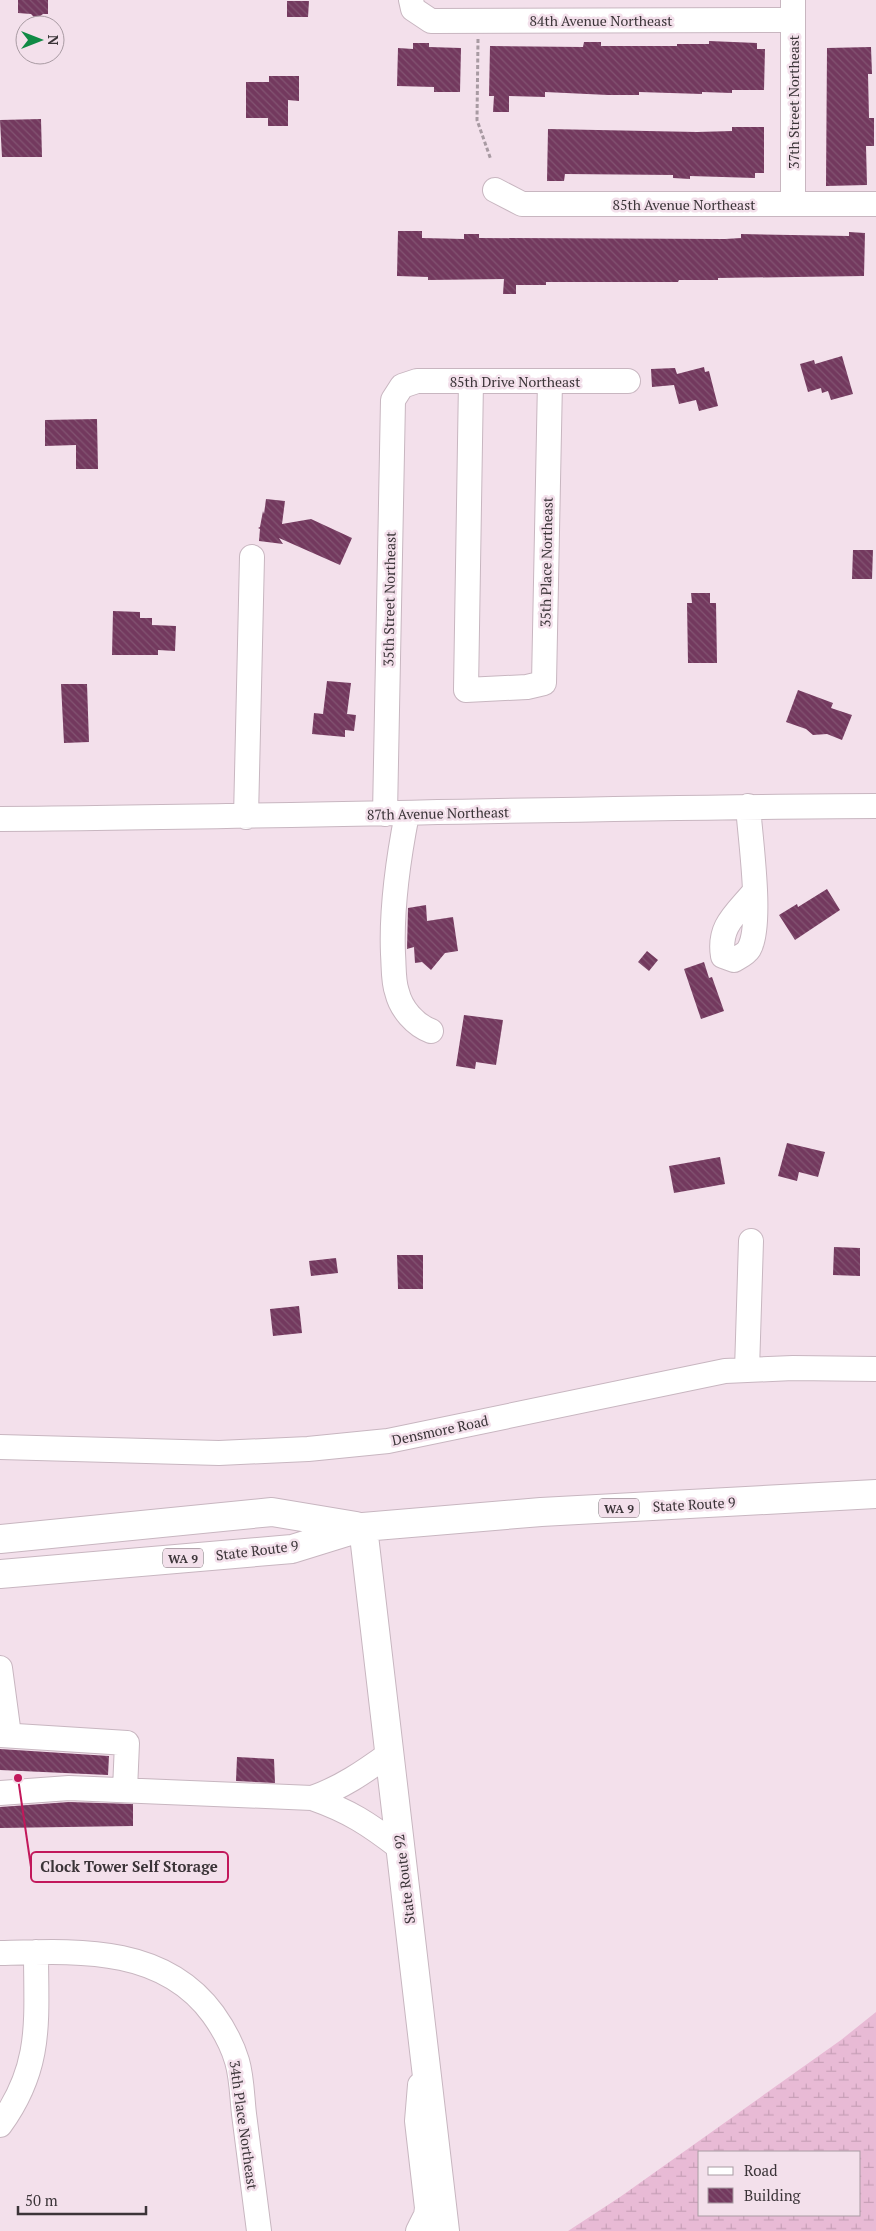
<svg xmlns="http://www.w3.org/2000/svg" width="876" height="2231" font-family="'PT Serif',serif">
<defs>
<pattern id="wetland-marsh" width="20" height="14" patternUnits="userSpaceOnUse" patternTransform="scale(1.25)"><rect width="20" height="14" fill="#e8bad5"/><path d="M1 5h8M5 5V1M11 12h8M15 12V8" fill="none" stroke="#c8a0b8"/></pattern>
<pattern id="building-back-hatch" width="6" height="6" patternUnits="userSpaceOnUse" patternTransform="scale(1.25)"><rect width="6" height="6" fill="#73395e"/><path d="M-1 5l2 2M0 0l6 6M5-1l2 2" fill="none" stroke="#835472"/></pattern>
</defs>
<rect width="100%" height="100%" fill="#f3e0eb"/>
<path fill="url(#wetland-marsh)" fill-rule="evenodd" d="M876 2012V2231H568L620 2197 841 2040ZM700 2152H860V2215H700Z"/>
<path fill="url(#building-back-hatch)" d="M18 0H48V14H43L36 19 31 14 18 13Z
M287 1H309L308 17H287Z
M709 41 757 43V49H765L764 90H732V93L702 92V94L639 92V95H608L545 92V97L509 96V112H493L494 96H489L490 46 583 47 584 42H601V46H677V44H709Z
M413 43H429V47L461 48 460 92H434V87L397 86 398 48 413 49Z
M871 47 872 74H868L869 118H874V146H866L867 185 826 186 827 48Z
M269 76H299V101L288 100V126H268V118H246V82H269Z
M41 119 42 157H2L0 120Z
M732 127H764V173H755V178L690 176V179L673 178V175L565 174 564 181H547L548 129 697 132 732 131Z
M398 231H422V238L464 239V234H479V238L725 239 741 238V234L849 236V232L865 233 864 276 718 278V280H679L678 282H546V285H516V294H503L504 279 428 280V277L397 276Z
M842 356 853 394 831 400 828 391 822 393 821 388 808 392 800 364 814 360 815 364Z
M704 367 705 372 709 371 718 406 699 411 696 400 679 404 674 385 652 387 651 369 675 368 677 374Z
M97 419 98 469H76V445L45 446V420Z
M266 499 285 501 282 524 311 519 352 538 340 565 279 538 283 544 259 541 260 529 258 528 260 527 263 511 264 514Z
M853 550H873L872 579H852Z
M691 593H710V603H716L717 663H688L687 603H692Z
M113 611 140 612V618H152V625L176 626 175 651 158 650V655H112Z
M327 681 351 683 347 714 356 715 354 731 345 730V737L312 734 314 713 323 714Z
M61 684H87L89 742 64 743Z
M798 690 833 703 831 708 852 715 842 740 827 734 813 735 806 729 786 722Z
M827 889 840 910 795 940 779 915 797 904 798 907Z
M426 905 427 921 453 917 458 951 445 953 431 970 422 962 415 963 414 947 407 949 408 908Z
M647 951 658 960 649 971 638 962Z
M704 962 709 978 712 977 724 1011 701 1019 684 969Z
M464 1015 503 1020 496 1065 476 1062 475 1069 456 1066Z
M787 1143 825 1152 818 1177 799 1172 797 1181 778 1176Z
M720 1157 725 1184 674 1193 669 1166Z
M834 1247 860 1248V1276L833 1275Z
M397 1255H423V1289H398Z
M336 1258 338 1273 311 1276 309 1261Z
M299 1306 302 1333 273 1336 270 1309Z
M0 1749 109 1756 108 1775 0 1770Z
M237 1757 274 1759 275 1783 236 1781Z
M69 1802 133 1804V1826L0 1828V1807Z"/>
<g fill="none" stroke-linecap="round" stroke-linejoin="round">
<g stroke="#c8b6c0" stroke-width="26">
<path id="minor" d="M411 0 413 9 431 21 793 20
M495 190 522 204H876
M793 204V0
M471 381 466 690 527 687 544 683 550 381
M748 806C750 837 763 925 749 949 746 954 739 957 734 960L723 956C718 926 736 914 754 892
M385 814 393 400 402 386 417 381H628
M407 814C398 860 391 907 393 954 394 967 393 981 397 992 401 1009 415 1025 431 1031
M246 817 252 557
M0 819C292 817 584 807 876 806
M747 1370 751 1241
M0 1447 219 1453 308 1449 388 1441 725 1371 793 1368 876 1369
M0 1668 9 1735
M0 1735 127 1743 125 1790
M0 1793 69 1788 312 1798C349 1811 369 1824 400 1848
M312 1798C341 1788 364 1772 389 1754
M0 1953C76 1951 163 1945 213 2014 223 2028 232 2044 237 2061 242 2078 242 2097 244 2114 249 2153 254 2192 259 2231
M0 2125C43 2066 36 2020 36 1952
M418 2231 426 2215 427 2208 417 2121 420 2085"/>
</g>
<g stroke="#c8b6c0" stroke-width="30">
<path id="major" d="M363 1527 445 2231
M0 1539 272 1512 356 1526
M0 1574 292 1549 363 1527 541 1512 876 1494"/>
</g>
<path stroke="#a89aa2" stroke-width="3" stroke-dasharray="4 2.5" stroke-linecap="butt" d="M478 39 477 120 491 160"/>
<use href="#minor" stroke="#fff" stroke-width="24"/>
<use href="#major" stroke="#fff" stroke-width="28"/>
</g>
<g text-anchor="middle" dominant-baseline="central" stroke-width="5" stroke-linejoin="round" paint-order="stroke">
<g fill="#f3e0eb" stroke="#72686e" stroke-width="1">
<rect x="599" y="1498.5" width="40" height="19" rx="4"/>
<rect x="163" y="1548.5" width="40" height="19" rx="4"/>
</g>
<g font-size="12" font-weight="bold" fill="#3b3438">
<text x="619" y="1508">WA 9</text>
<text x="183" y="1558">WA 9</text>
</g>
<g font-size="14" fill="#3b3438" stroke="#f3e0eb">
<text x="601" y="20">84th Avenue Northeast</text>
<text transform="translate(793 102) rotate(-90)">37th Street Northeast</text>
<text x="684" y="204">85th Avenue Northeast</text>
<text x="515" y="381">85th Drive Northeast</text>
<text transform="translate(546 562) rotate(-89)">35th Place Northeast</text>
<text transform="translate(389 599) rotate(-89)">35th Street Northeast</text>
<text transform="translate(438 813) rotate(-1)">87th Avenue Northeast</text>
<text transform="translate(440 1430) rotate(-12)">Densmore Road</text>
<text transform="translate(694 1504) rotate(-3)">State Route 9</text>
<text transform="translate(257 1550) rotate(-7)">State Route 9</text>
<text transform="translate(404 1879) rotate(-97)">State Route 92</text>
<text transform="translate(244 2125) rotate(82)">34th Place Northeast</text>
</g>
</g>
<path fill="none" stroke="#c2185b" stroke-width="2" d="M18 1778L31 1867"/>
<circle fill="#c2185b" stroke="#f3e0eb" stroke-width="2" cx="18" cy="1778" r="5"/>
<rect fill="#f3e0eb" stroke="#c2185b" stroke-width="2" x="31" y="1852" width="197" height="30" rx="5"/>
<g font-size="15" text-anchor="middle" font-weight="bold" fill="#3b3438">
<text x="129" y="1872">Clock Tower Self Storage</text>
</g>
<rect x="698" y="2151" width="162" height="65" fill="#f3e0eb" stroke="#a99ba3"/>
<rect x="708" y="2167" width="25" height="8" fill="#ffffff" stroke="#a99ba3"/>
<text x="744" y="2176" font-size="15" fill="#3b3438">Road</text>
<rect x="708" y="2188" width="25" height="15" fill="url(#building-back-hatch)" stroke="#a99ba3"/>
<text x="744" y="2201" font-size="15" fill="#3b3438">Building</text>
<g transform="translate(40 40) rotate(90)"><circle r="24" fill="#f3e0eb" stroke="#a99ba3"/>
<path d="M0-4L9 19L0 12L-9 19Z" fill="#108a45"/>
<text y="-8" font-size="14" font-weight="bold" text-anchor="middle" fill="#3b3438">N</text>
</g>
<path d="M18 2206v8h128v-8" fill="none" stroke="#3b3438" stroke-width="2.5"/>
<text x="25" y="2206" font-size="15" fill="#3b3438" stroke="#f3e0eb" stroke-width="4" paint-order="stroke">50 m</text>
</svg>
